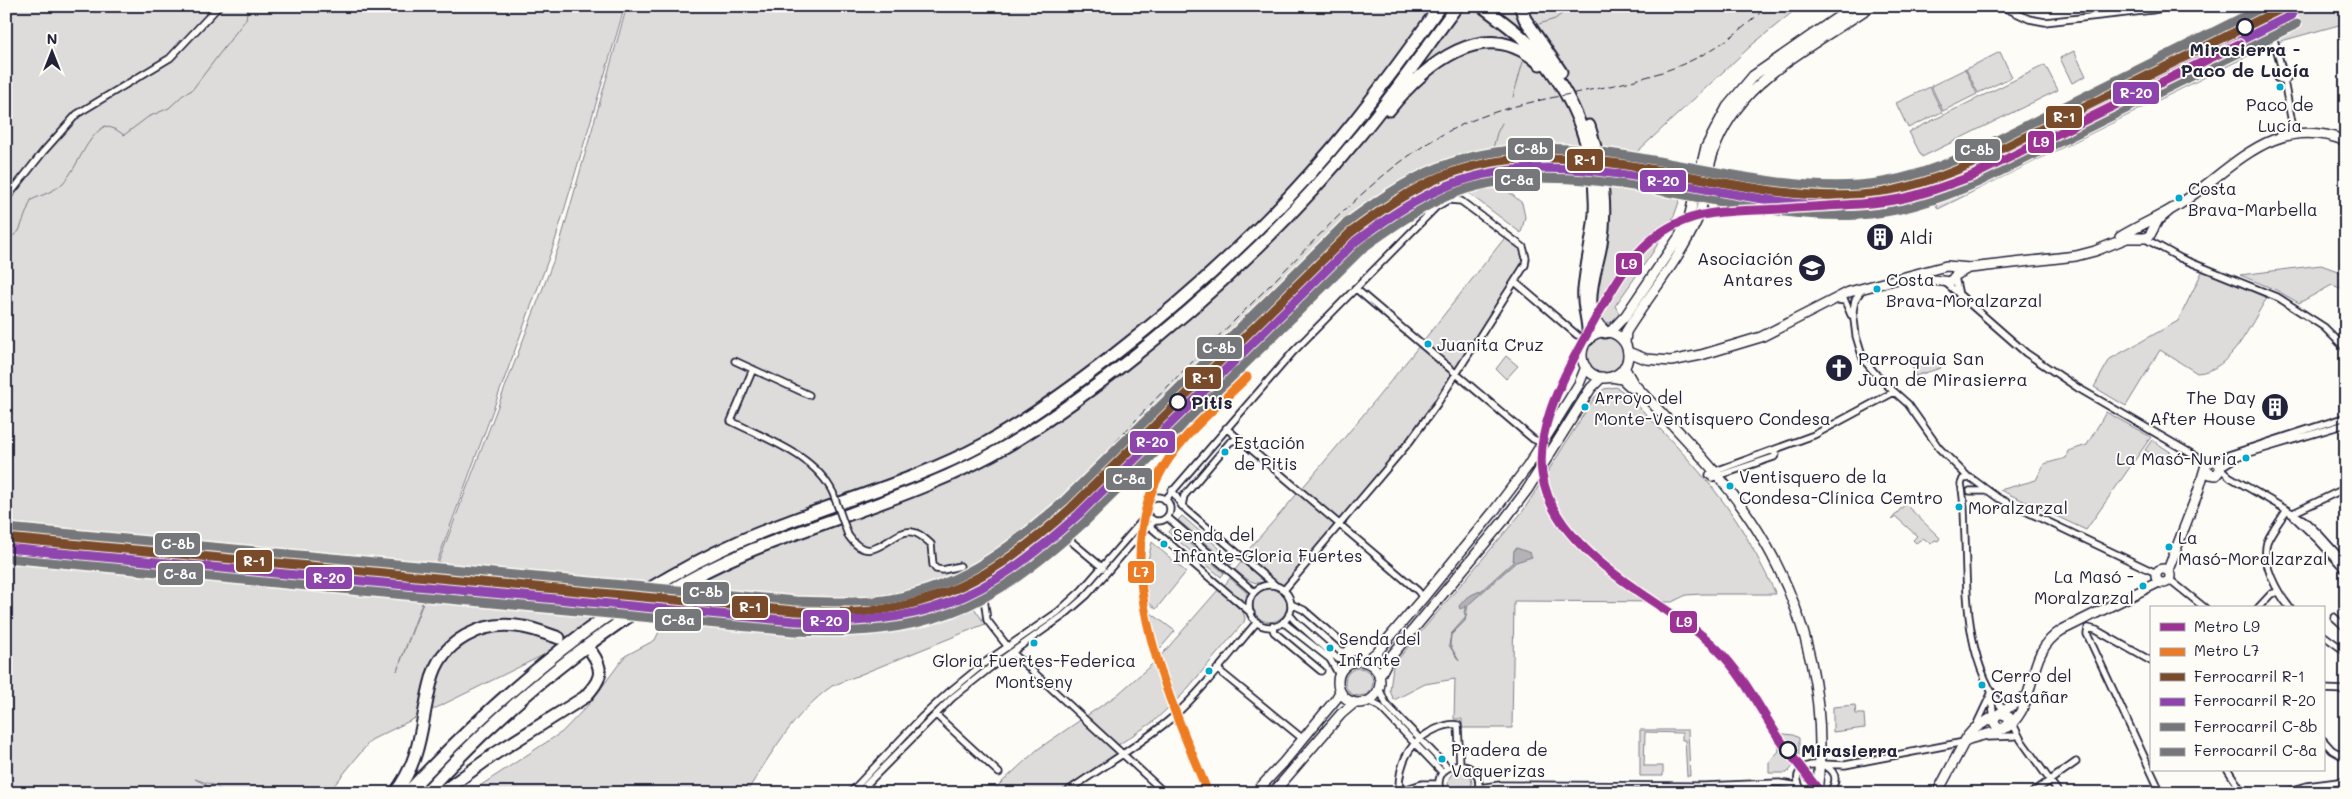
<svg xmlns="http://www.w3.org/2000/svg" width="2352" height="799" font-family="Mali,sans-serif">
<rect width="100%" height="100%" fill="#fdfcf7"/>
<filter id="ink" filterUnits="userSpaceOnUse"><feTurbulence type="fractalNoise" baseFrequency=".02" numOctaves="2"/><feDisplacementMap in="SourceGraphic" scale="10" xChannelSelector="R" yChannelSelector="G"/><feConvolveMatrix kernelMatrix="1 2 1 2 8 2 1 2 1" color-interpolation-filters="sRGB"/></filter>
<g filter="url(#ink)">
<path fill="#dddcdb" stroke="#807f8b" d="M6 6H625L555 241 397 671 559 246 627 6H1800L1753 44 1623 165 1448 171 1373 214 1071 508 961 588 809 610 649 603 371 740 328 793H226L213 785 195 779 222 793H6Z
M2305 6H2346V23L2274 43 1938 209 1928 186 1974 170 2002 153 2091 110 2093 107 2258 26Z
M2074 51 2086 76 2072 83 2060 58Z
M2000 52 2012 77 1978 93 1966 69Z
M2045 65 2058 90 1922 157 1909 132Z
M1965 69 1977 94 1943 111 1931 86Z
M1930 87 1942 112 1908 128 1896 103Z
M1617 167 1624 168 1626 172 1693 180 1683 191 1674 216 1653 252 1615 306 1620 315 1610 323 1605 322 1595 306 1605 170 1608 173Z
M1491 177 1522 203 1525 217 1521 233 1459 186Z
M1507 235 1523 247 1525 265 1410 441 1284 590 1275 585 1242 557C1335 453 1421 344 1507 235Z
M2321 265 2346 274V290L2332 285 2299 303 2276 290 2240 275Z
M2203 270 2267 298C2250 324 2232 371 2197 373L2160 350 2126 406 2094 387 2110 359 2178 321Z
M1587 354a18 18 0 1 1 36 0a18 18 0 1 1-36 0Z
M1936 354 1941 368 1915 376 1911 362Z
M1506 356 1518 366 1506 379 1496 369Z
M1616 387 1628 395C1665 435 1706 474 1736 520 1751 543 1763 568 1776 594H1702L1686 595 1672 602 1514 601 1512 728H1462V719H1454L1455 679 1425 684 1394 700 1390 691 1393 665 1523 511 1594 398 1604 389Z
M2106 412 2151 437 2086 530 2000 490 2036 480 2044 464 2066 458 2068 451 2087 445Z
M2152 440 2172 453 2166 463 2145 450Z
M1905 504 1940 538 1938 541 1935 540 1931 544 1923 538 1916 543 1913 540 1917 536 1896 517 1891 520Z
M1182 516 1234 561 1231 565 1178 520Z
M1171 528 1224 573 1221 577 1168 532Z
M1152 542 1186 572 1156 609 1147 601 1148 560Z
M1242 561 1266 581C1253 587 1245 577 1235 570Z
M1230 578 1247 593 1245 604 1224 586Z
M1253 605a17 17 0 1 1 34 0a17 17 0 1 1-34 0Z
M1218 590 1243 612 1245 618 1244 622 1182 695 1153 722 1115 747 1122 754 1065 793H990L1038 749 1117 695 1158 659Z
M968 599 985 624 832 686C794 713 771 754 746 793H469L562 732 590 703 625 656 655 640 670 609 815 622 876 618Z
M1147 610 1175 631 1157 652Z
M1345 682a14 14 0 1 1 28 0a14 14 0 1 1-28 0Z
M1855 705 1856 714H1864L1865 728 1833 732V707Z
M1640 730H1688L1690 776H1687L1685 740H1682V733L1645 732 1644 766H1663V776H1640Z
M1776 733 1793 735 1799 738V760L1787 773H1769V762L1779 751Z
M1448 783a12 12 0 1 1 24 0a12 12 0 1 1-24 0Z"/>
<path fill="#b2b2b7" stroke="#787885" d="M1517 548 1530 553 1532 557 1516 562 1468 605 1465 621 1451 635 1450 645 1459 661 1449 645 1451 634 1466 617 1464 612 1466 606 1460 609 1459 606 1467 597 1482 590 1513 562 1514 550Z"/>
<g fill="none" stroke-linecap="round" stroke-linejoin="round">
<path stroke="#787885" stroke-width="1" d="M1539 24 1555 19 1572 6
M1513 97 1523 62
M1492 152 1497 133 1502 123
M6 226 13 235
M6 242 19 231 31 200C42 195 55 191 63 183 79 166 85 138 105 126L115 129 124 135 148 117 169 108 183 95 192 90 246 19 248 6"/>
<path stroke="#d1d0d1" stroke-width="5.5" stroke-dasharray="5.5 3" stroke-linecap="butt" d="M960 566 977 585"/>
<g stroke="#22223b" stroke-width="9">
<path id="street" d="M2001 6 2029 19 2045 22 2152 10 2173 6
M2258 6 2275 43 2282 70 2288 75 2287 79 2284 81 2294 133
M2282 70 2277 74V78L2284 81
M6 199 43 152 77 114 170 58 219 6
M2144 238 2180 258 2279 298 2324 327 2346 349
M1955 277 1959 295
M1515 282 1577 335
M1945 282 2026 353 2078 388 2197 457 2209 461
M1355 288 1533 439 1542 443
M1862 289 1855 300 1853 311 1856 336 1863 359 1880 379 1908 404 1939 448 1968 477
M1838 300 1845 301 1851 315
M735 361 809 395
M753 369 731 421C766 439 815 455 833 493
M1226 428 1418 591 1423 598
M1238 439 1230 442 1184 496 1182 506 1275 585
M2213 460 2346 417
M2221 467 2239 456 2346 424
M2221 469 2230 477 2304 520 2319 534 2346 564
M1709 475 1713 472 1814 435 1894 392
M1712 478 1774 457 1776 454 1773 450
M1172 490 1182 506
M1970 491H1985
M1146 509a12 12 0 1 1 24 0a12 12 0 1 1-24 0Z
M1165 500 1293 352 1436 207 1448 200 1461 201 1523 247 1526 258 1525 265 1437 404 1410 441 1284 590
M2286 511C2280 521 2271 532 2267 542 2261 563 2277 592 2290 608
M2291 514 2346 488
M1167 517 1254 592
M2294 517 2318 540 2346 571
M1148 525 1251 613
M1060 532 1103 568
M848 535C872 571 891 528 912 532 920 533 925 539 931 544L933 565 936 569 943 570 960 566
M2169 579 2205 608
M977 585 984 598 987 620 1008 647
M1249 606a21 21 0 1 1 42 0a21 21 0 1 1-42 0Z
M1291 604 1304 610 1343 644
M2258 608 2271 594 2278 592
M1289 614 1295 621 1338 659 1352 662
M2334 617 2346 628
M1283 622 1330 659 1339 675
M1272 626 1274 632 1321 671
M2088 628 2087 634 2161 793
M2088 628 2096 630 2151 661
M2323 635 2346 652
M1011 653 1015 655 1165 793
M1217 669 1303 739
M1379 688 1386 704 1448 768
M2323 689 2346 690
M1991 696 1994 719
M1368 701 1380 707 1443 773
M2005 712C1965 662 1967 598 1965 537 1964 519 1965 501 1961 484L1963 479 1971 478 1998 498 2156 573
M935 714 999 773
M2011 720 2021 740 2059 793
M1975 728 1991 694
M1988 737 2015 736
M2323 740 2332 750 2346 758
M1821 764 1845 765 1964 742
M2228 770 2243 793
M867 784 875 793
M1478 788 1500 785 1703 786 1779 783 1799 786
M1397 792 1422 784H1439
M850 793 922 717 948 693 987 661 1058 612 1082 590 1147 515
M858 793 952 698 991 667 1063 616 1087 595 1142 532 1155 521
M1065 793C1101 767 1141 745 1174 716 1205 688 1230 653 1257 622
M1399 793C1398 764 1409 741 1436 729 1443 726 1451 723 1458 725L1460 765
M1441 793C1427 757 1490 756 1477 793
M1804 793C1775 755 1857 756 1829 793
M2032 793 2076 762
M2283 793 2307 786 2346 781"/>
</g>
<g stroke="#22223b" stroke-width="12">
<path id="secondary" d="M2120 237C2141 224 2163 216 2183 202 2236 165 2276 113 2346 141
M1917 278 1950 282 1956 275 1968 268
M1610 332 1626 315 1679 237 1689 218 1706 147 1727 107 1753 76 1854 6
M1582 355a23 23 0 1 1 46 0a23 23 0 1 1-46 0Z
M1625 343 1626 332C1649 295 1679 260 1697 220 1704 204 1705 188 1708 172 1713 146 1726 121 1743 101 1772 65 1832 33 1871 6
M1628 352 1646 359 1671 361 1701 355 1761 337 1849 292 1946 266 1970 268 2076 256 2095 251 2127 238H2145L2150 235 2158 220 2169 211
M1624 367 1633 383C1679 432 1730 482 1764 541 1808 617 1828 705 1817 793
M1611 377 1622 379 1632 388
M2156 576a7 7 0 1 1 14 0a7 7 0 1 1-14 0Z
M2168 570 2198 492 2206 465 2213 460 2220 464V470L2216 475 2210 474 2206 470
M1338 682a21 21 0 1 1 42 0a21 21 0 1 1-42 0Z
M1365 662 1377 652 1423 598 1494 511 1528 466 1579 384 1586 367
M1379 677 1388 660 1505 519 1527 490 1591 388 1602 377
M2000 713 2027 696
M2008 727C2040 701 2023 654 2062 630L2159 582
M1965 741C1976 734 2013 734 2009 717L2000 713 1995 717 1994 722 1997 727 2004 729
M1255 793 1283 763 1336 699 1340 692
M1273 793 1341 714 1354 703
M1937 793 1967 737 1974 729 1996 715"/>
</g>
<g stroke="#22223b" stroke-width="15">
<path id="highway" d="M1482 6C1500 20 1520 33 1535 50 1574 94 1598 155 1595 214 1593 240 1586 264 1584 290 1582 307 1590 322 1588 339
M1520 6 1525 19 1561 72
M1389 110C1424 66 1485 12 1540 64
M1589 126C1601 164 1608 205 1601 244 1598 263 1589 286 1591 305 1592 316 1596 325 1605 332
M395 793C423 757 420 723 431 682 440 641 483 619 523 627 535 629 547 634 559 638
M407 793C502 691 610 599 738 542 819 506 906 486 984 444 1029 419 1070 389 1110 358 1199 289 1283 211 1353 123 1383 85 1412 46 1440 6
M425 793C511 699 629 601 747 552 835 516 928 493 1010 444 1048 421 1084 395 1119 368 1208 299 1290 221 1361 134 1395 93 1425 49 1457 6
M441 793 496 753 585 697C600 681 605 672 592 653"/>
</g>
<use href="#street" stroke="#fdfcf7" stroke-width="5.5"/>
<use href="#secondary" stroke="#fdfcf7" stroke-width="9"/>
<use href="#highway" stroke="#fdfcf7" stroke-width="11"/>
<path stroke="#22223b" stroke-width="1" stroke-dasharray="8 4" stroke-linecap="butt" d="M676 596C706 598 737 598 767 599 823 599 881 601 935 583 1019 555 1077 484 1135 421 1179 373 1227 329 1273 282 1323 232 1372 177 1433 140 1511 92 1600 98 1681 65 1713 52 1743 30 1767 6"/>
<g stroke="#22223b" stroke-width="9" stroke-linecap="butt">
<path id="street-bridge" d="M833 493 848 535"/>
</g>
<use href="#street-bridge" stroke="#fdfcf7" stroke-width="5.5"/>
<g stroke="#fdfcf7" stroke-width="12">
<path id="rail-1" d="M6 538 795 611C823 612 851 614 879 610 959 599 1012 561 1071 508L1350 233C1380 211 1409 190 1443 176 1576 123 1724 204 1859 195 1898 193 1935 180 1971 164L2287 6"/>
</g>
<g stroke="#fdfcf7" stroke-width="12">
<path id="rail-2" d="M6 548 794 621C925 626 982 602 1078 515L1356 241C1385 220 1413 200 1447 186 1574 134 1727 213 1859 205 1899 203 1938 189 1975 173L2292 15"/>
</g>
<g stroke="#fdfcf7" stroke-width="12">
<path id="rail-3" d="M7 528 796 601C822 602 849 603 876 601 952 593 1009 550 1064 501L1344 225C1374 203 1404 181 1440 167 1576 113 1720 194 1858 185 1896 183 1932 170 1967 155L2265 6"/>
</g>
<g stroke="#fdfcf7" stroke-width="12">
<path id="rail-4" d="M6 558 793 631C926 637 987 611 1085 522L1363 248C1391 228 1418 209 1450 195 1573 145 1730 223 1859 215 1901 213 1941 199 1979 182L2297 24"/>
</g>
<use href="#rail-1" stroke="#7a4b2a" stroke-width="9"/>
<use href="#rail-2" stroke="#8e44ad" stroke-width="9"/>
<use href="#rail-3" stroke="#76777a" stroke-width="9"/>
<use href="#rail-4" stroke="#76777a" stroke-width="9"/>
<g stroke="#fdfcf7" stroke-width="12">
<path id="metro-1" d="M1821 793C1806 774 1790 755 1777 735 1758 706 1743 675 1718 650 1694 626 1663 609 1635 589 1517 507 1521 450 1588 332 1612 290 1634 240 1683 221 1713 209 1747 211 1780 209 1815 206 1852 206 1888 201 1917 197 1945 186 1972 176L2239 44"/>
</g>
<g stroke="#fdfcf7" stroke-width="12">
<path id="metro-2" d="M1208 793C1171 701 1110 576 1157 479 1176 439 1216 408 1247 377"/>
</g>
<use href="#metro-1" stroke="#9c3293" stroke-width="9"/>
<use href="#metro-2" stroke="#ed7b24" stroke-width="9"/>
</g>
</g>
<defs>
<g id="building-disc" transform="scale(1.4375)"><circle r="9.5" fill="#22223b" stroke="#fdfcf7"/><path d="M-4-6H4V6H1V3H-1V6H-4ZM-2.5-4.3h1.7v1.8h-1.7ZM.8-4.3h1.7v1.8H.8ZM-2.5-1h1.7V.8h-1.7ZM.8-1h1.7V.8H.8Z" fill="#fff"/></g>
<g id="school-disc" transform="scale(1.4375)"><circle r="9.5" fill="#22223b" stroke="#fdfcf7"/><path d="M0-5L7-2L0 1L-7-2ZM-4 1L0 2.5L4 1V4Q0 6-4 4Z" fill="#fff"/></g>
<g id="church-disc" transform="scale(1.4375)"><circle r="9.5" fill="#22223b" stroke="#fdfcf7"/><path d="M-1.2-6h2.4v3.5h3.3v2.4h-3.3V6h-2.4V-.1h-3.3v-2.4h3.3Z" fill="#fff"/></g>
</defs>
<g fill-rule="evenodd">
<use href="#building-disc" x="1880" y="237"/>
<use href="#school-disc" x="1812" y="268"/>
<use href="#church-disc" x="1839" y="368"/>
<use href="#building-disc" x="2275" y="407"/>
</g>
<g fill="#fdfcf7" stroke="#22223b" stroke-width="2.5">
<circle cx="2245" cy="27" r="8"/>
<circle cx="1178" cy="402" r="8"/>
<circle cx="1788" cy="750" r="8"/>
</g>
<g fill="#00a9ce" stroke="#fdfcf7" stroke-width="2">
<circle cx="2280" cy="87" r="4.5"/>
<circle cx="2179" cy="198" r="4.5"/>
<circle cx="1877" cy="289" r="4.5"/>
<circle cx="1428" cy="344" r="4.5"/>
<circle cx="1585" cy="407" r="4.5"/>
<circle cx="1225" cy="452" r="4.5"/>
<circle cx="2246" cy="458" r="4.5"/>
<circle cx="1730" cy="486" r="4.5"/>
<circle cx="1959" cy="507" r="4.5"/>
<circle cx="1164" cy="544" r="4.5"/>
<circle cx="2169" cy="547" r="4.5"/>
<circle cx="2143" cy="586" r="4.5"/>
<circle cx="1034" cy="643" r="4.5"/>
<circle cx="1330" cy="648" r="4.5"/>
<circle cx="1209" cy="671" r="4.5"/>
<circle cx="1982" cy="685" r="4.5"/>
<circle cx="1442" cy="759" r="4.5"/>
</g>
<g text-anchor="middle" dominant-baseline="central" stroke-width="4" stroke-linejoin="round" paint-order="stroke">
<g font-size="17" fill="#22223b" stroke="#fdfcf7" text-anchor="start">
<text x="2280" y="104" text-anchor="middle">Paco de<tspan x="2280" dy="21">Lucía</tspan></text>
<text x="2188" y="188">Costa<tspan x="2188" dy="21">Brava-Marbella</tspan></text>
<text x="1886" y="279">Costa<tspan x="1886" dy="21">Brava-Moralzarzal</tspan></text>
<text x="1437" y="344">Juanita Cruz</text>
<text x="1594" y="397">Arroyo del<tspan x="1594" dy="21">Monte-Ventisquero Condesa</tspan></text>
<text x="1234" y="442">Estación<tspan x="1234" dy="21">de Pitis</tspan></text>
<text x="2237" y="458" text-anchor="end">La Masó-Nuria</text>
<text x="1739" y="476">Ventisquero de la<tspan x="1739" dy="21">Condesa-Clínica Cemtro</tspan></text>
<text x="1968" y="507">Moralzarzal</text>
<text x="1173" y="534">Senda del<tspan x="1173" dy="21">Infante-Gloria Fuertes</tspan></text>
<text x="2178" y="537">La<tspan x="2178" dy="21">Masó-Moralzarzal</tspan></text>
<text x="2134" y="576" text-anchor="end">La Masó -<tspan x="2134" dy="21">Moralzarzal</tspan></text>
<text x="1339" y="638">Senda del<tspan x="1339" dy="21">Infante</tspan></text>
<text x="1034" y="660" text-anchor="middle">Gloria Fuertes-Federica<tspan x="1034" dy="21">Montseny</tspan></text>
<text x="1991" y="675">Cerro del<tspan x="1991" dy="21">Castañar</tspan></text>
<text x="1451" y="749">Pradera de<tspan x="1451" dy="21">Vaquerizas</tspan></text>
</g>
<g font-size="18" font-weight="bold" fill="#22223b" stroke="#fdfcf7" text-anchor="start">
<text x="2245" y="49" text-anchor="middle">Mirasierra -<tspan x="2245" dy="21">Paco de Lucía</tspan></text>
<text x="1191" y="402">Pitis</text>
<text x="1801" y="750">Mirasierra</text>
</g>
<g font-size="18" fill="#22223b" stroke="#fdfcf7" text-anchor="start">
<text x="1899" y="237">Aldi</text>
<text x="1793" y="258" text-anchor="end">Asociación<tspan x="1793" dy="21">Antares</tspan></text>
<text x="1858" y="358">Parroquia San<tspan x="1858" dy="21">Juan de Mirasierra</tspan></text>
<text x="2256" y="397" text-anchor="end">The Day<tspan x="2256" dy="21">After House</tspan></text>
</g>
</g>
<g stroke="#fdfcf7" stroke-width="2">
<rect x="2112" y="81" width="48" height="24" rx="5" fill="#8e44ad"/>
<rect x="2045" y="105" width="38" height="24" rx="5" fill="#7a4b2a"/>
<rect x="2027" y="130" width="28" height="24" rx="5" fill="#9c3293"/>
<rect x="1507" y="137" width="47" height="24" rx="5" fill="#76777a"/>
<rect x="1954" y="138" width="47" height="24" rx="5" fill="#76777a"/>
<rect x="1566" y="148" width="38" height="24" rx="5" fill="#7a4b2a"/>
<rect x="1494" y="168" width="47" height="24" rx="5" fill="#76777a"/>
<rect x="1639" y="169" width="48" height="24" rx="5" fill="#8e44ad"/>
<rect x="1615" y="252" width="28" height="24" rx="5" fill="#9c3293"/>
<rect x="1196" y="336" width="47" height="24" rx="5" fill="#76777a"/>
<rect x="1184" y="366" width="38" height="24" rx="5" fill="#7a4b2a"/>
<rect x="1129" y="430" width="47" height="24" rx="5" fill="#8e44ad"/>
<rect x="1105" y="467" width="48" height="24" rx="5" fill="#76777a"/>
<rect x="154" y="532" width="47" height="24" rx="5" fill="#76777a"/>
<rect x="235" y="549" width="38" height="24" rx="5" fill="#7a4b2a"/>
<rect x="1127" y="560" width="28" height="24" rx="5" fill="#ed7b24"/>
<rect x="157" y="562" width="47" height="24" rx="5" fill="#76777a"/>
<rect x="305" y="566" width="48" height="24" rx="5" fill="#8e44ad"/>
<rect x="682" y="581" width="48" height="24" rx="5" fill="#76777a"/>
<rect x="731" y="595" width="38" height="24" rx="5" fill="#7a4b2a"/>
<rect x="654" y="608" width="48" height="24" rx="5" fill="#76777a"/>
<rect x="802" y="609" width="48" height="24" rx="5" fill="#8e44ad"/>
<rect x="1669" y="610" width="29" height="24" rx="5" fill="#9c3293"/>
</g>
<g font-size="14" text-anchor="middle" font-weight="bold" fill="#fff">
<text x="2136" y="98">R-20</text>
<text x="2064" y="122">R-1</text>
<text x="2041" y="147">L9</text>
<text x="1531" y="154">C-8b</text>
<text x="1977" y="155">C-8b</text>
<text x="1585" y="165">R-1</text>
<text x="1517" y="185">C-8a</text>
<text x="1663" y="186">R-20</text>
<text x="1629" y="269">L9</text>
<text x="1219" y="353">C-8b</text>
<text x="1203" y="383">R-1</text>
<text x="1152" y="447">R-20</text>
<text x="1129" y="484">C-8a</text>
<text x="178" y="549">C-8b</text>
<text x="254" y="566">R-1</text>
<text x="1141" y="577">L7</text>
<text x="180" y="579">C-8a</text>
<text x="329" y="583">R-20</text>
<text x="706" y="597">C-8b</text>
<text x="750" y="612">R-1</text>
<text x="678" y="625">C-8a</text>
<text x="826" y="626">R-20</text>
<text x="1684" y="627">L9</text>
</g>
<rect width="2352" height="799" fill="none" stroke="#fdfcf7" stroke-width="25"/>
<rect x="12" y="12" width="2327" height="774" fill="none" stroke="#22223b" stroke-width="2" filter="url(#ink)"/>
<rect x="2150" y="606" width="175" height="165" fill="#fdfcf7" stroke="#a5a5ac"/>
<rect x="2160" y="623" width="25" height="8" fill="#9c3293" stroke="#a5a5ac"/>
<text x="2194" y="632" font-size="15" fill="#22223b">Metro L9</text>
<rect x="2160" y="648" width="25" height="8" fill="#ed7b24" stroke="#a5a5ac"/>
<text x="2194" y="656" font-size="15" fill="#22223b">Metro L7</text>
<rect x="2160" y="673" width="25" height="8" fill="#7a4b2a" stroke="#a5a5ac"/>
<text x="2194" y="682" font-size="15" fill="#22223b">Ferrocarril R-1</text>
<rect x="2160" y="698" width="25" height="8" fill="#8e44ad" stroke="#a5a5ac"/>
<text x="2194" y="706" font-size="15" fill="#22223b">Ferrocarril R-20</text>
<rect x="2160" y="723" width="25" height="8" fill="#76777a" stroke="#a5a5ac"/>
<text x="2194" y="732" font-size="15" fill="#22223b">Ferrocarril C-8b</text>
<rect x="2160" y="748" width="25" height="8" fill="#76777a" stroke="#a5a5ac"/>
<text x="2194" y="756" font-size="15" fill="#22223b">Ferrocarril C-8a</text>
<g transform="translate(52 52)" stroke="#fdfcf7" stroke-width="4" paint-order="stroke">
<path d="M0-4L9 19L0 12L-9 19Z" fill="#22223b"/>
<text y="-8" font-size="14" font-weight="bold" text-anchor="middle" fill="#22223b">N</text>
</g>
</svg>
